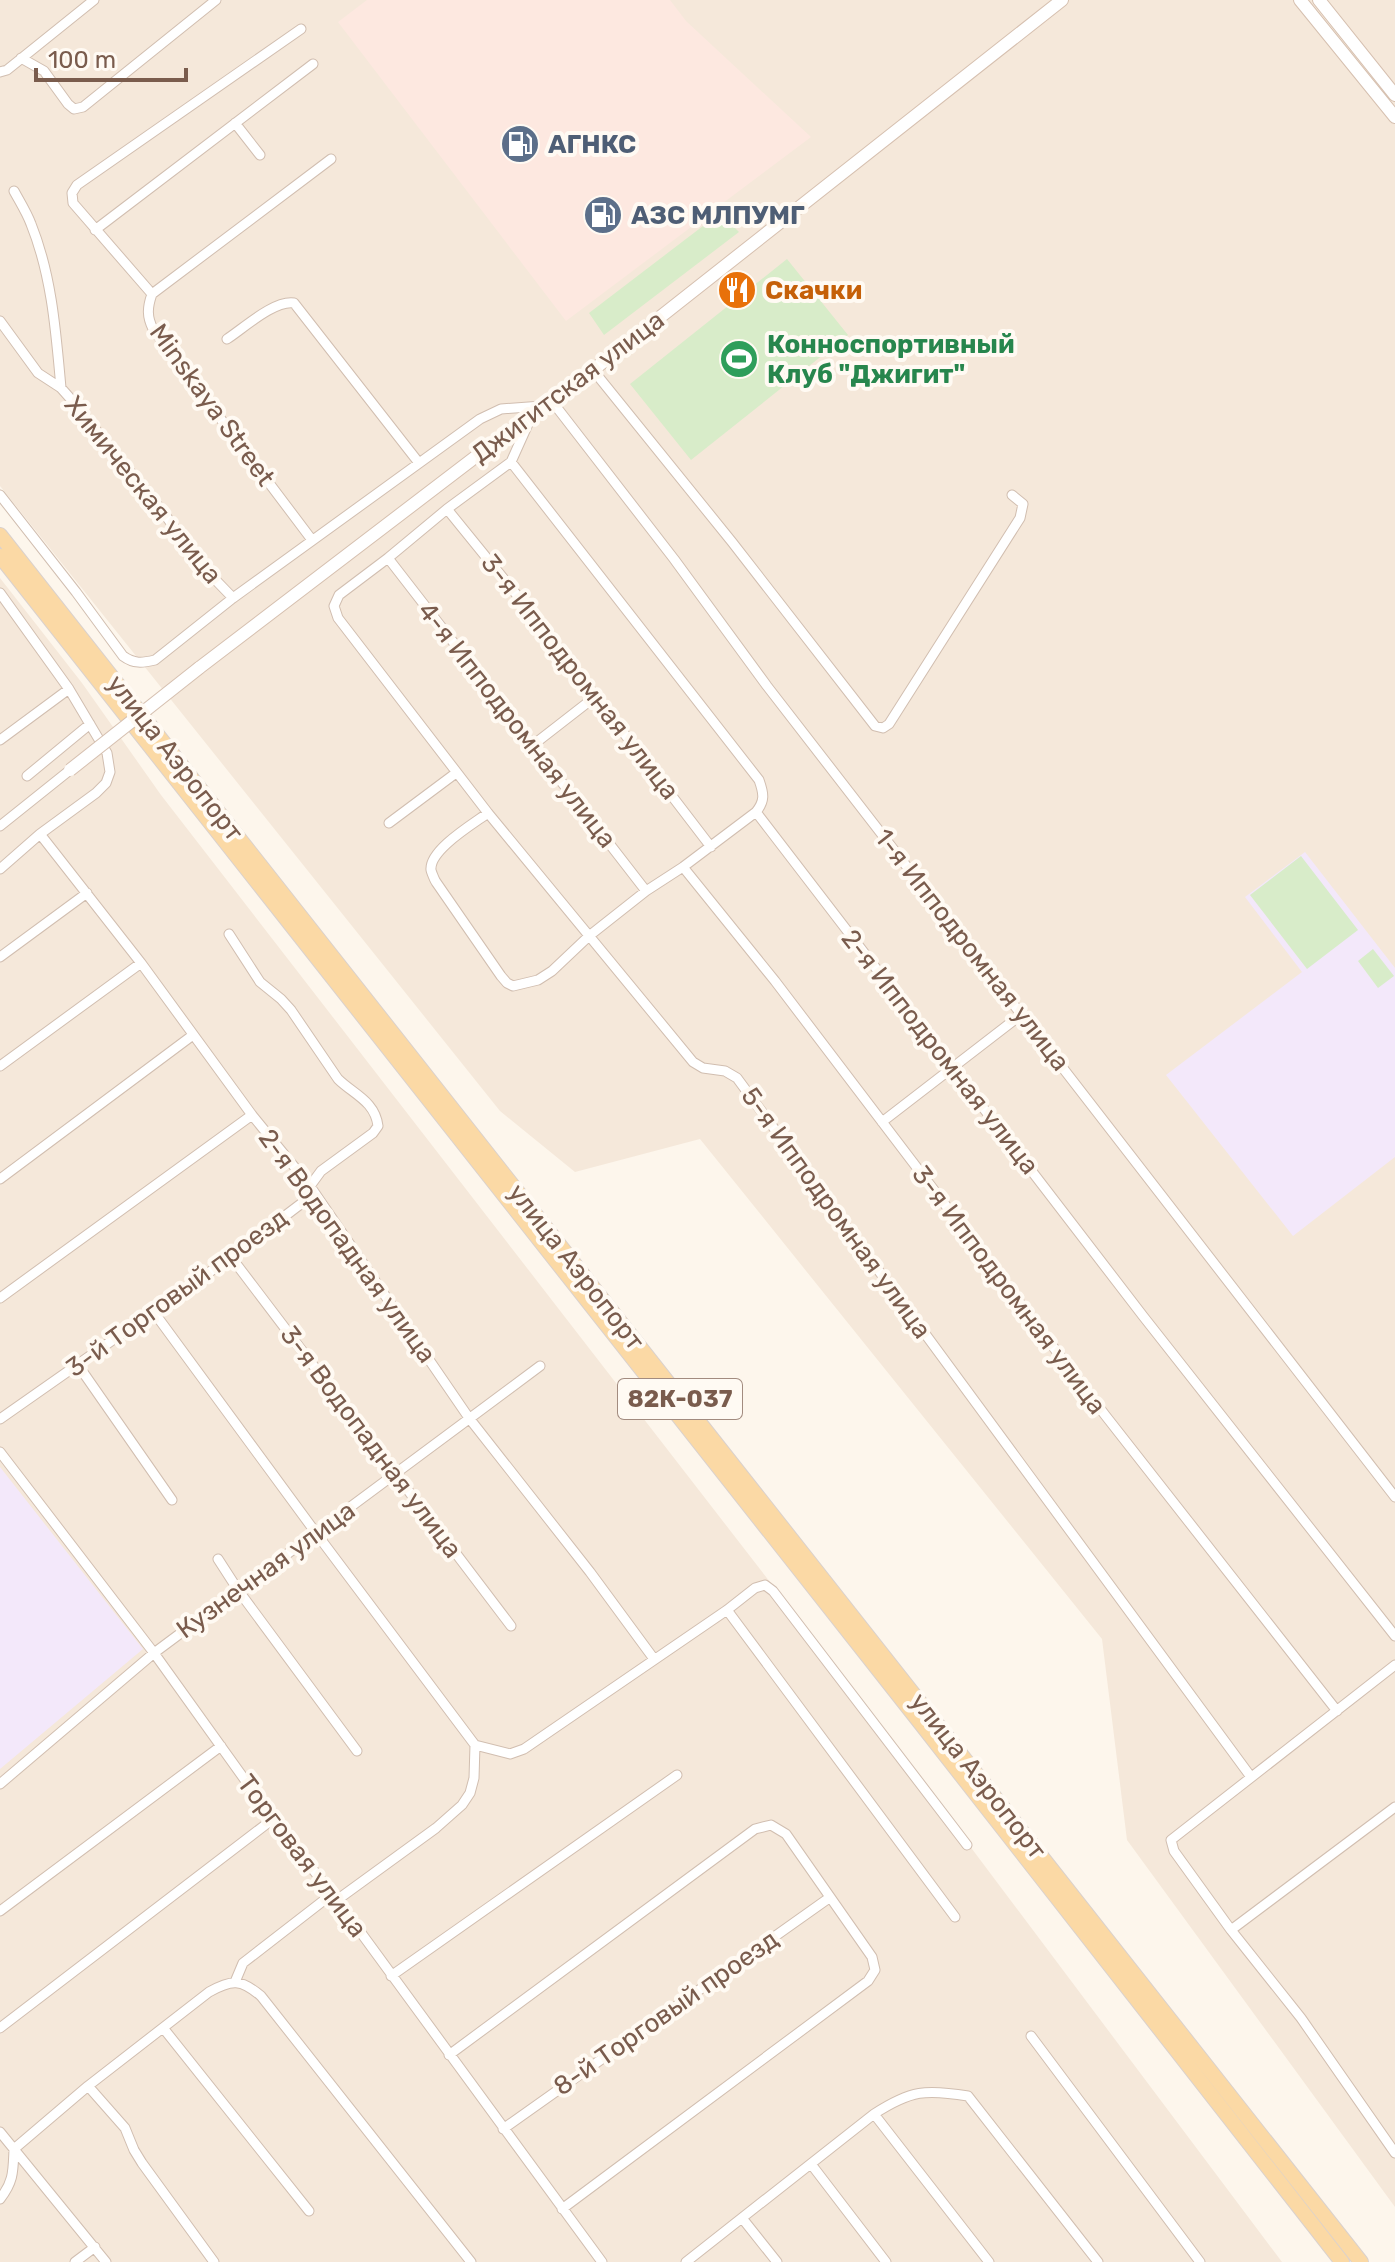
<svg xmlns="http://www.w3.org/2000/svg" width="1395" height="2262" font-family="Rubik,sans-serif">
<rect width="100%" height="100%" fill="#fdf6ec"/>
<path fill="#f5e8da" d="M0 0H1395V2207L1127 1840 1102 1639 700 1139 575 1172 500 1111 0 486Z
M0 578 82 683 161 795 828 1657 1282 2262H0Z"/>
<path fill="#fde8e0" d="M367 0H670L686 21 811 137 566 321 338 22Z"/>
<path fill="#f3e8fa" d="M1305 852 1395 968V1157L1293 1236 1166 1075 1302 972 1245 897Z
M0 1467 143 1649 0 1769Z"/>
<path fill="#d8ecc9" d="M720 213 739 232 604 335 589 313Z
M787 259 848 335 691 460 630 384Z
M1301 856 1358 930 1307 969 1250 895Z
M1373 949 1394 976 1378 988 1358 961Z"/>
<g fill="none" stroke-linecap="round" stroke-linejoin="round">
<g stroke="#d1beb0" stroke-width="11">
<path id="street" d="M301 29 77 185 72 193 73 203 152 294C147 308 147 317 153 329L312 540
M21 58 44 71 68 104 74 109 83 107 216 0
M0 72 7 70 94 0
M235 123 260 155
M14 191C20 202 27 213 31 224 52 276 56 333 61 388
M95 230 313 64
M152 294 331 159
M0 321 38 373 61 388 69 397 163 512 203 567 233 598 480 419 501 409 542 406
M227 339C244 328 274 300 294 303L419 463
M593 370 732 542 875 726 883 728 889 724 1020 518 1023 504 1012 495
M551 400 674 559 767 686 1395 1497
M533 413 511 462 447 509 388 558 339 595 334 606 338 618 488 813 693 1062 703 1068 725 1071 737 1078 1251 1777
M511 462 759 780C764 794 765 801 756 812L1143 1316 1395 1636
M0 495 76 592 123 656C134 664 142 663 155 660L233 598
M447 509 538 621 711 847
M388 558 646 891
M0 593 69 689 107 753 110 772 106 783 96 793 40 834 0 869
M0 740 69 689
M533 745 596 696
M27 776 90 724
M488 813C473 824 429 850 431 870 431 871 435 881 436 882L501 976 507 983 513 986 538 980 552 971 589 936 646 891 683 867 756 812
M389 823 456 773
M0 826 70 770
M40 834 141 963 252 1115 310 1186 469 1418 590 1572 654 1659
M683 867 775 981 1105 1415 1337 1711
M0 957 87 893
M0 1066 141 963
M882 1122 1022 1014
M0 1179 193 1035
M231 1257 511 1626
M0 1298 252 1115
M153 1311 316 1533 475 1745
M78 1365 172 1500
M0 1419 231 1257 302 1203 307 1196 310 1186 321 1171 373 1133 378 1126C375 1101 353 1094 338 1079L291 1010 281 999 260 982 229 934
M0 1452 154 1653 273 1819 337 1900 602 2262
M218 1559 238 1590 357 1751
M727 1610 955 1917
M1395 1665 1171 1840 1174 1851 1231 1930 1301 2018 1395 2153
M475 1745 510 1754 524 1749 727 1610 755 1588 765 1585 773 1591 967 1845
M0 1784 154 1653 540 1366
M337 1900 436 1828 462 1805 470 1793 474 1778 475 1745
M0 1911 221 1746
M1231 1930 1395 1807
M391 1976 677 1775
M235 1982 243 1963 332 1894
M0 2028 273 1819
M164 2029 309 2211
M1031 2036 1200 2262
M449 2055 755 1829 771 1825 786 1834 872 1957 875 1970 868 1981 562 2209
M88 2086 125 2128 134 2150 142 2163 214 2262
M874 2114 989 2262
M503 2129 829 1898
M0 2132 106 2262
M811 2164 886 2262
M0 2199C14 2181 13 2171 14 2149L88 2086 209 1992C232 1979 241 1979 261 1996L471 2262
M742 2218 777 2262
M75 2262 95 2247
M686 2262 874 2114C911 2090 926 2089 968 2096L1098 2262"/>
</g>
<g stroke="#d6c0b0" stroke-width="14">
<path id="secondary" d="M1300 0 1395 117
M1319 0 1395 95
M199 668 533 413 593 370 1062 0"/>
</g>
<g stroke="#dad1cd" stroke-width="16">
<path id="primary" d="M0 535 1361 2262
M0 556 918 1720 1342 2262"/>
</g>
<use href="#street" stroke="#fff" stroke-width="9"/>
<use href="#secondary" stroke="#fff" stroke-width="12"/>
<use href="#primary" stroke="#fbd9a5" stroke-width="14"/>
<g stroke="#d6c0b0" stroke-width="14" stroke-linecap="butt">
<path id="secondary-bridge" d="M70 770 199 668"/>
</g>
<use href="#secondary-bridge" stroke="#fff" stroke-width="12"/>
</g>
<defs>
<g id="fuel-disc" transform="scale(2)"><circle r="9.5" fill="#5c6f8a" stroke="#fffaf3"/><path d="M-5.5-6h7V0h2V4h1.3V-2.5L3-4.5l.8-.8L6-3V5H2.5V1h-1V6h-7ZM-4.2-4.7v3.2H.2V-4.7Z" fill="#fff"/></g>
<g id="restaurant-disc" transform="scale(2)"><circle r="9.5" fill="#e8710a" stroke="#fffaf3"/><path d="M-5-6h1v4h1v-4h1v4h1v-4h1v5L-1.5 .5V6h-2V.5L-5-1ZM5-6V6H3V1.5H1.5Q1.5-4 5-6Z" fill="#fff"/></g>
<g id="stadium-disc" transform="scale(2)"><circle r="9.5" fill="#2e9e5b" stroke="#fffaf3"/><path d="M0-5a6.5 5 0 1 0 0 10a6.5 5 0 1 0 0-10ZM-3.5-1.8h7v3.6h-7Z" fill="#fff"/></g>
</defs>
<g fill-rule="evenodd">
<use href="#fuel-disc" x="520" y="144"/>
<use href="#fuel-disc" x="603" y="215"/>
<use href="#restaurant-disc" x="737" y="290"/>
<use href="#stadium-disc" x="739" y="359"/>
</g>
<g text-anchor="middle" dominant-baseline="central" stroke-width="8" stroke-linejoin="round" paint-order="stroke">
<rect fill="#fffaf3" stroke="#a28b7f" stroke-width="2" x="618" y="1379" width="124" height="40" rx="6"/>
<g font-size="24" font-weight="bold" fill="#7a5c4d">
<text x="680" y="1399">82К-037</text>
</g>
<g font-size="26" font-weight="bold" fill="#4e5e75" stroke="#fffaf3" text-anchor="start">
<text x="548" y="144">АГНКС</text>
<text x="631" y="215">АЗС МЛПУМГ</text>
</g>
<g font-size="26" font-weight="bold" fill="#c56008" stroke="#fffaf3" text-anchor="start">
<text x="765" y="290">Скачки</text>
</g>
<g font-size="26" font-weight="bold" fill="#27864d" stroke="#fffaf3" text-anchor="start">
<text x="767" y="344">Конноспортивный<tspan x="767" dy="30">Клуб "Джигит"</tspan></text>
</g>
<g font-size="26" fill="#7a5c4d" stroke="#fffaf3">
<text transform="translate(568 387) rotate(-37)">Джигитская улица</text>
<text transform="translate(212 405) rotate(54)">Minskaya Street</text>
<text transform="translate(143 490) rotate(51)">Химическая улица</text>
<text transform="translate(580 677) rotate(52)">3-я Ипподромная улица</text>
<text transform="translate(517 725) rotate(52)">4-я Ипподромная улица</text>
<text transform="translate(175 758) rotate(52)">улица Аэропорт</text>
<text transform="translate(972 950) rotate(52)">1-я Ипподромная улица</text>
<text transform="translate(940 1052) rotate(52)">2-я Ипподромная улица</text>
<text transform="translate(836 1213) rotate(54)">5-я Ипподромная улица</text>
<text transform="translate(347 1246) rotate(54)">2-я Водопадная улица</text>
<text transform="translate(576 1267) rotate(52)">улица Аэропорт</text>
<text transform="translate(1009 1290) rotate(53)">3-я Ипподромная улица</text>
<text transform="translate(177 1293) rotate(-36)">3-й Торговый проезд</text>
<text transform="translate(371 1442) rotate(53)">3-я Водопадная улица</text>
<text transform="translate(266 1570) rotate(-36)">Кузнечная улица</text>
<text transform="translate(978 1776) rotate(52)">улица Аэропорт</text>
<text transform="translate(302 1856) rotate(53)">Торговая улица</text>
<text transform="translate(666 2013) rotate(-35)">8-й Торговый проезд</text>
</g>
</g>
<path d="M36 68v12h150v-12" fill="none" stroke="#7a5c4d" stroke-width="4"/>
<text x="48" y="68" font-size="24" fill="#7a5c4d" stroke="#fffaf3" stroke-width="6" paint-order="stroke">100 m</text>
</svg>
